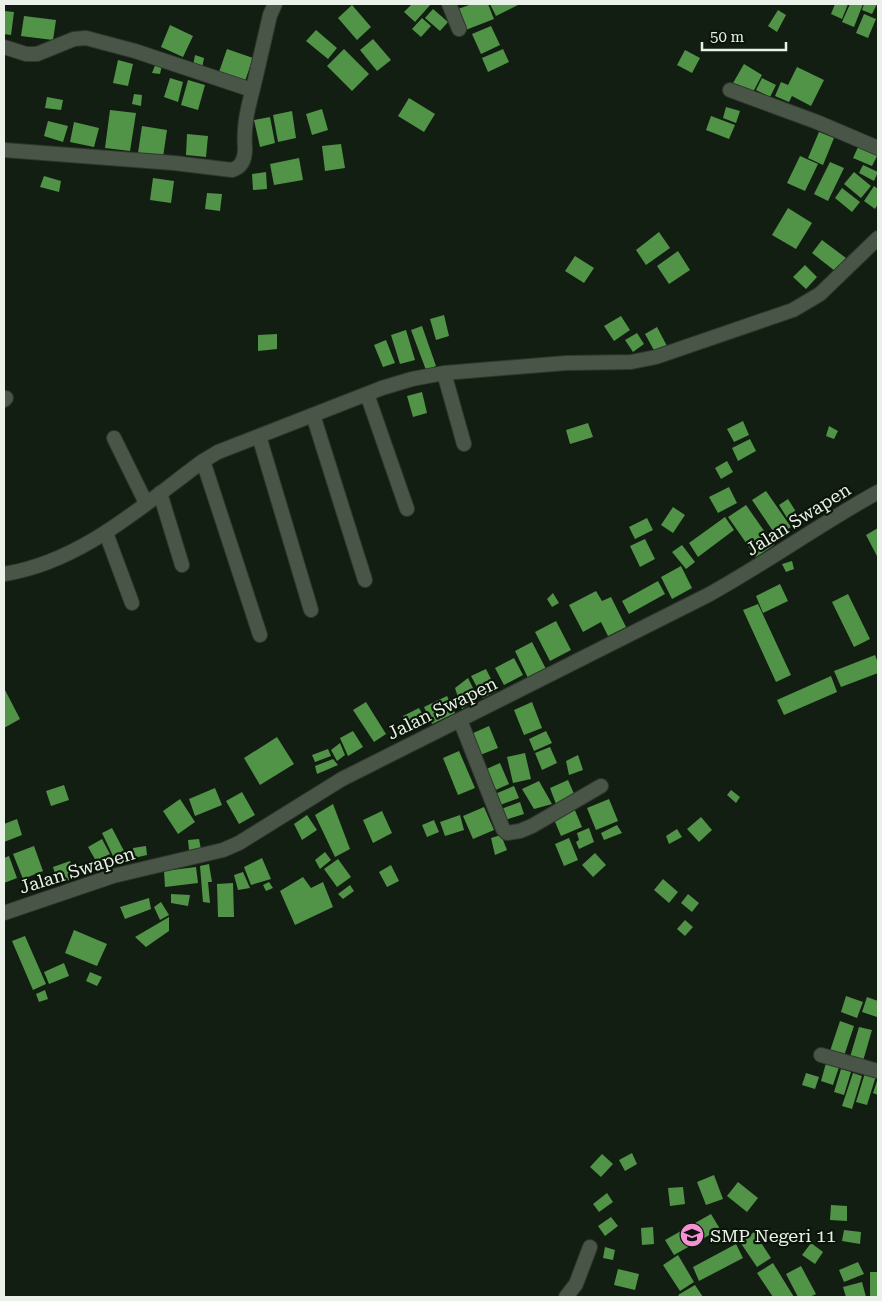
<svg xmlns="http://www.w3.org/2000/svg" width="882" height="1301" font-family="'Roboto Serif',serif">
<rect width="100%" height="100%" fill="#131e12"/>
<path fill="#519448" d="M412 4H431L415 22 404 12Z
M472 4H488L494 19 463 31 455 10Z
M490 4H520L496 16Z
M835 4H848L842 19 831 14Z
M850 4H863L854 27 842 22Z
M864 4H877L872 14 862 10Z
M352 5 371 27 357 40 338 18Z
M433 9 448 22 440 31 425 18Z
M778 10 786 15 777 32 768 26Z
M4 11 14 12 11 35 4 34Z
M864 14 876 19 868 38 856 33Z
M24 16 56 20 53 40 21 36Z
M422 18 431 26 421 37 412 29Z
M170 25 193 36 183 57 161 47Z
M491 26 500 45 481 54 472 34Z
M316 30 337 48 328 59 306 41Z
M373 39 391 60 377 71 360 50Z
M227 49 253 58 245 81 219 72Z
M344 49 369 74 352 91 327 66Z
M503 49 509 62 488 72 482 58Z
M685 50 700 58 692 73 677 65Z
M195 55 204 58 202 68 193 66Z
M118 60 133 64 128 86 113 83Z
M156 63 162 65 160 74 152 73Z
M744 64 762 75 752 94 733 83Z
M797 67 824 80 811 106 792 96 789 102 775 96 781 82 788 85Z
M170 78 183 82 178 102 164 97Z
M762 78 776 85 770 97 756 90Z
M188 80 205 85 198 110 181 105Z
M134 94 142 95 141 106 132 104Z
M47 97 63 100 61 110 45 108Z
M409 98 435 114 424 132 398 116Z
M726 107 740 111 736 123 723 118Z
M322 109 328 130 312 135 306 114Z
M110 110 136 113 130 151 105 148Z
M292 111 296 138 278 142 273 115Z
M711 116 735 125 729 139 706 130Z
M270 117 275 143 260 147 254 120Z
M48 121 68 126 63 142 44 136Z
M74 122 99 128 94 147 70 142Z
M142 126 167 130 163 157 138 153Z
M819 132 834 138 823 165 808 158Z
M187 134 208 136 206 157 186 155Z
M341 144 345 168 325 171 322 146Z
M859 145 878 154 872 166 853 158Z
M800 156 818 164 805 191 787 183Z
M299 158 303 180 274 185 270 164Z
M830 162 844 168 828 201 814 194Z
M863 165 878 172 874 181 859 173Z
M266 172 267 189 253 190 252 174Z
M854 172 871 186 861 198 844 184Z
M44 176 61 181 59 192 40 187Z
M153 178 174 181 171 203 150 200Z
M874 186 878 189V204L875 209 864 201Z
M842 188 860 202 852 212 835 198Z
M207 193 222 194 220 211 205 209Z
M788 208 812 223 796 249 772 235Z
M659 232 670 248 646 265 636 250Z
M822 240 846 258 835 271 812 253Z
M678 251 690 270 669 284 657 266Z
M575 256 594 268 584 283 565 271Z
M805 265 817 277 806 289 793 277Z
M444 315 449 336 436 340 430 319Z
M621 316 630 330 614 341 604 326Z
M422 326 436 366 426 370 411 330Z
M657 327 667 346 655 352 645 334Z
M406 330 415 360 400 364 391 335Z
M637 333 644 344 633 352 625 340Z
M277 334V349L258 351V335Z
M386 340 395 363 383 367 374 345Z
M422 392 427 413 413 417 407 396Z
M743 421 749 435 734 442 727 429Z
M588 423 593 437 570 444 566 430Z
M829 426 838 431 834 439 826 436Z
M750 439 756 451 738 461 732 448Z
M727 461 733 472 721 479 715 468Z
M729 487 737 503 718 513 709 497Z
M766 491 791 527 777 537 752 500Z
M788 499 798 515 789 521 779 505Z
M746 505 774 545 756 557 728 517Z
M673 507 685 515 673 533 661 525Z
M725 517 734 530 698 557 689 543Z
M647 518 653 530 635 539 629 527Z
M878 528V558L866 535Z
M645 539 655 559 640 567 630 546Z
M682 545 695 562 686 569 672 552Z
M792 561 794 569 786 572 782 564Z
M681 566 692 588 672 599 661 577Z
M658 581 665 594 629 614 622 601Z
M780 584 788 601 763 613 756 596Z
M596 591 602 601 611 597 626 627 608 636 601 622 583 632 569 605Z
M553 593 559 603 552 607 547 599Z
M848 594 870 639 854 647 832 602Z
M758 604 791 675 776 682 743 610Z
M556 621 571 650 550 661 535 632Z
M532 642 546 669 528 678 515 651Z
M875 655 878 663V673L841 687 834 671Z
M514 658 523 675 504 685 495 668Z
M486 669 497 691 483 698 471 676Z
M831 676 837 692 784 715 777 700Z
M468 678 478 698 462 709 455 688Z
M5 690 20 719 4 728V691Z
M447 696 455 713 432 724 424 707Z
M366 702 386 734 374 742 353 710Z
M532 702 542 728 524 735 514 710Z
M419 708 427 722 411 731 403 716Z
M489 726 498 748 480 755 471 734Z
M353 731 363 747 348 756 340 738Z
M546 731 552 743 534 751 529 739Z
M277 737 294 764 260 785 244 758Z
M340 743 345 755 337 761 331 750Z
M550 747 557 763 542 770 535 753Z
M328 749 331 756 315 762 312 755Z
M459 751 475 788 458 795 443 758Z
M525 753 531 779 513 783 507 757Z
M578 755 583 770 569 775 566 761Z
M333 759 338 765 317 774 315 766Z
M500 763 509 784 491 792 482 771Z
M568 780 575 796 556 804 550 788Z
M539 781 552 804 534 809 522 789Z
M64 785 69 800 51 806 46 791Z
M514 786 519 798 500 805 495 794Z
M215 788 222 805 195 816 189 799Z
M731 790 740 797 736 803 727 795Z
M242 792 255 815 239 824 226 801Z
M180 799 195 822 178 834 163 811Z
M609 799 618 821 596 830 587 808Z
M520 802 524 814 505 820 501 809Z
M333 804 350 849 335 857 315 815Z
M484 807 494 830 473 839 463 816Z
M574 808 582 827 561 836 553 817Z
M382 811 392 833 373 843 363 820Z
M307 815 317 830 302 840 294 824Z
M460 815 464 830 445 836 440 822Z
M701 817 712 830 699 842 687 829Z
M17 819 22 835 4 842V824Z
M434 820 439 832 427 837 422 825Z
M617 825 622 833 604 840 601 833Z
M112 828 124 851 113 856 102 833Z
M589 828 594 842 579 849 576 842 579 840 577 833Z
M677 829 682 837 669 844 666 836Z
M501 835 507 850 495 855 491 838Z
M569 838 578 860 564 866 555 844Z
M102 839 110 854 96 861 88 847Z
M199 839 201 849 189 850 188 840Z
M34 846 43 871 23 879 13 854Z
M146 846 147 855 134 858 133 848Z
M325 852 331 860 320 869 315 860Z
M595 853 606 865 593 877 582 865Z
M9 856 17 878 4 883V858Z
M262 858 271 879 251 885 244 867Z
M338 859 351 877 337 887 324 869Z
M70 861 75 878 58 884 53 867Z
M209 864 212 882H208L210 903 203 902 200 866Z
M391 865 399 881 387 887 379 872Z
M196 867 198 883 165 887 164 871Z
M243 872 250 888 238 890 234 875Z
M303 877 311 888 323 882 333 907 295 925 280 891Z
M663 879 678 892 669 903 654 890Z
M269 882 273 888 266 891 263 885Z
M233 883 234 917H218L217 884Z
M350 885 354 891 343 899 338 894Z
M171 894 190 895 188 906 171 903Z
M688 894 699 903 692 912 681 903Z
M149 898 151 909 125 919 120 907Z
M161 902 169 915 160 920 154 907Z
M169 917V931L146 947 135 937Z
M685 920 693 927 685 936 677 929Z
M74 930 107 944 97 966 65 953Z
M25 936 46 984 33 990 12 941Z
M64 963 69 976 49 984 44 972Z
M90 972 102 977 97 986 86 981Z
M45 990 48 999 39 1002 36 994Z
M846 996 863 1002 857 1018 841 1012Z
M867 997 878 1001 877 1017 862 1012Z
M840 1021 854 1026 844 1056 830 1051Z
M859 1027 872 1030 863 1061 850 1057Z
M826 1063 839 1067 833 1085 821 1081Z
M841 1069 851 1072 844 1095 834 1092Z
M806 1073 819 1077 815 1089 802 1085Z
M853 1073 862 1076 852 1109 842 1106Z
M865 1073 876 1076 867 1105 856 1102Z
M878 1078V1095L873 1093Z
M632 1153 637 1164 625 1171 619 1160Z
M602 1154 613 1164 601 1177 590 1167Z
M714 1175 723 1199 706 1205 697 1182Z
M738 1182 758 1198 747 1212 727 1196Z
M683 1187 685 1204 670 1206 668 1188Z
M607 1193 613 1202 599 1212 593 1204Z
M831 1205 847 1206V1221L830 1220Z
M711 1214 720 1229 674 1255 665 1240Z
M611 1217 618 1226 605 1236 598 1226Z
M653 1227 654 1244 642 1245 641 1228Z
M844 1230 861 1232 860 1244 842 1241Z
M754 1232 771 1258 757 1267 740 1242Z
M811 1243 823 1252 815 1264 802 1255Z
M736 1244 743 1258 699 1281 693 1267Z
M605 1247 615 1250 613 1260 603 1258Z
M678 1255 694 1282 680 1291 663 1265Z
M858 1262 864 1274 844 1282 839 1270Z
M773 1263 794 1297H773L757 1273Z
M801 1266 816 1294 810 1297H798L786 1274Z
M618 1269 639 1274 635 1290 614 1285Z
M870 1272H878V1297H870Z
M862 1282 866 1297H846L843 1287Z
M695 1285 703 1297H680L678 1295Z"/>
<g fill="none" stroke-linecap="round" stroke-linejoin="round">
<g stroke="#30372f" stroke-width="16">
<path id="minor" d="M449 4 459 29
M4 47 26 54H37L74 39 86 38 135 51 252 90
M730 90 817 122 878 148
M4 150 174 163 232 170C242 167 245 159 245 149 243 122 249 105 255 80 260 58 265 37 270 15L275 4
M444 373 464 444
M367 394 407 509
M4 400 6 398
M313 415 365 580
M259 436 311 610
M114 438 146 503
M203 461 260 635
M160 493 182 565
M106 533 132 603
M4 574C81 562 142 506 203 461L218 452 382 388 412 379 444 373 566 363 631 362 656 357 793 310 820 294 878 238
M460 720 503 829 507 833 520 831 532 826 601 786
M821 1055 878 1071
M566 1297 576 1284 590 1247"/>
</g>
<g stroke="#30372f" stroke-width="16">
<path id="secondary" d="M4 913 113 876 223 850 239 843 342 779 708 595C766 563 820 524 878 492"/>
</g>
<use href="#minor" stroke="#495647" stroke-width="14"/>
<use href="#secondary" stroke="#495647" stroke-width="14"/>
</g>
<defs>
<g id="school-disc" transform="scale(1.25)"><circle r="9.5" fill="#f491d4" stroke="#0b1509"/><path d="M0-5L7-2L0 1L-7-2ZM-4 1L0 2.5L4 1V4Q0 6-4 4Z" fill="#111"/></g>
</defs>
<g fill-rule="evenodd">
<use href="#school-disc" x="692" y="1235"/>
</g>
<g text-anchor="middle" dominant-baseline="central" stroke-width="4.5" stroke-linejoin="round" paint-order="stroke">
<g font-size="18" fill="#e9f1e8" stroke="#0b1509">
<text transform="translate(798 519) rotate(-32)">Jalan Swapen</text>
<text transform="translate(442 708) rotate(-26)">Jalan Swapen</text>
<text transform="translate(77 870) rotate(-17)">Jalan Swapen</text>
</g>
<g font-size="18" fill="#e9f1e8" stroke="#0b1509" text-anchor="start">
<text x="710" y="1235">SMP Negeri 11</text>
</g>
</g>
<rect width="882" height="1301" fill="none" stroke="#e9f1e8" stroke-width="10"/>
<path d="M702 42v8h84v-8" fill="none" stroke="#e9f1e8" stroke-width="2.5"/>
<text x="710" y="42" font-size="15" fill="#e9f1e8" stroke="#0b1509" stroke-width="4" paint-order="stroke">50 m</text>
</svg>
